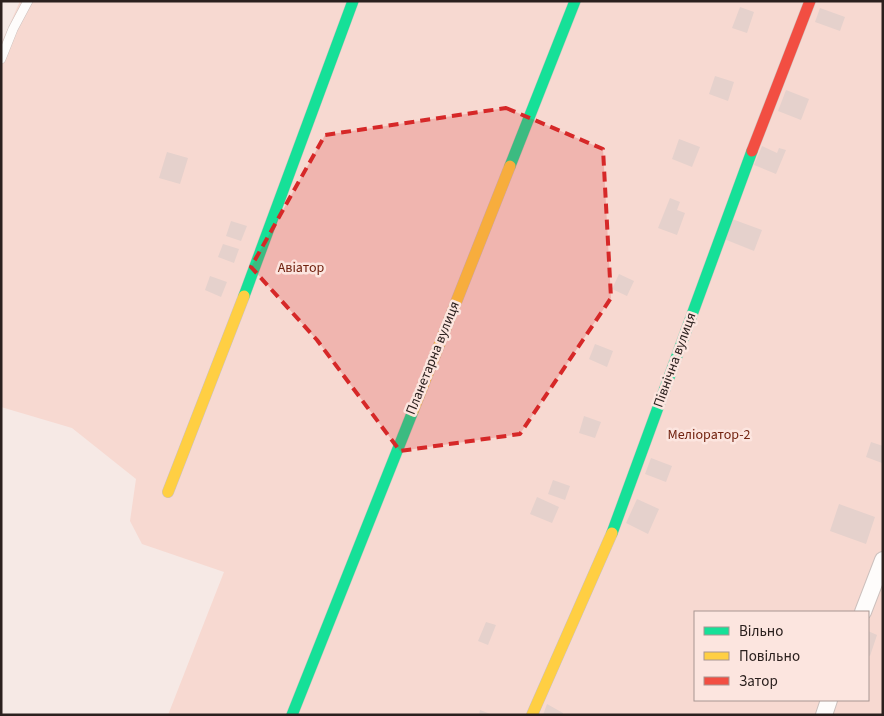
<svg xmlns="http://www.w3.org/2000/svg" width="884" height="716" font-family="'Source Sans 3',sans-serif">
<rect width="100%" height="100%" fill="#f6e9e5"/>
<path fill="#f7d9d1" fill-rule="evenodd" d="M20 1H883V715H168L224 572 142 544 130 521 136 479 72 428 1 407V44ZM695 612H868V700H695Z"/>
<path fill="#e5d1cc" d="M740 7 754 12 747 33 732 28Z
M820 8 845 17 840 31 815 22Z
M715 76 734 82 728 101 709 94Z
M786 90 809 99 801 120 778 111Z
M679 139 700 147 692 167 672 159Z
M762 146 777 153 779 148 786 150 776 174 754 165Z
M167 152 188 158 180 184 159 178Z
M670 198 680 202 677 210 685 213 677 235 658 228Z
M732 219 762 230 754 251 724 239Z
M231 221 247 226 241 241 226 236Z
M223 244 239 249 234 263 218 257Z
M619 274 634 281 627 296 612 289Z
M210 276 227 282 221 297 205 290Z
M595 344 613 351 607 367 589 359Z
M584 416 601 422 595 438 579 433Z
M871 442 883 446 882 463 866 457Z
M651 458 672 466 666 482 645 474Z
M553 480 570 486 565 500 548 494Z
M537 497 559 507 552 523 530 514Z
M637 499 659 509 648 534 626 523Z
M839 504 875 517 866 544 830 531Z
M486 622 496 625 488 645 478 641Z
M868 631 877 635 870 656 868 655Z
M547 704 563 713V715H543Z
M480 710 493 715H479Z"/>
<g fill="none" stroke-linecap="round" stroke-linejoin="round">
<g stroke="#ccc0bd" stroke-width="10">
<path id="lane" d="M1 59 13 29 28 1"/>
</g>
<g stroke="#ccc0bd" stroke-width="18">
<path id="street" d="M863 612 883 560
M824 715 829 700"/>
</g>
<g stroke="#ccc0bd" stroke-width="12">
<path id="fast" d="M510 166 575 1
M244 296 353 1
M612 533 752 151
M292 715 413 411"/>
</g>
<g stroke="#ccc0bd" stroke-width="12">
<path id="slow" d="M413 411 510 166
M168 492 244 296
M532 715 612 533"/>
</g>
<g stroke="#ccc0bd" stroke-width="12">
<path id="jam" d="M752 151 810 1"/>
</g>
<use href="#lane" stroke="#fefcfb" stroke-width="9"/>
<use href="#street" stroke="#fefcfb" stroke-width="16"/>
<use href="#fast" stroke="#16e098" stroke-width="11"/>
<use href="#slow" stroke="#ffcf43" stroke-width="11"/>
<use href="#jam" stroke="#f24e42" stroke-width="11"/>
</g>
<path fill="#d62828" fill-opacity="0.2" stroke="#d62828" stroke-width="4" stroke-dasharray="10 6" stroke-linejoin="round" d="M506 108 603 149 611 298 520 434 400 451 317 340 251 267 325 135Z"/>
<g text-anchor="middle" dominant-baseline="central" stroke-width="5" stroke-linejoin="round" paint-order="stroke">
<g font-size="14" fill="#71220f" stroke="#fce5df">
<text x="301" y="268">Авіатор</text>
<text x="709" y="435">Меліоратор-2</text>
</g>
<g font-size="14" fill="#2b201e" stroke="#fce5df">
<text transform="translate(433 358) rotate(-68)">Планетарна вулиця</text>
<text transform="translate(675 360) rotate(-70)">Північна вулиця</text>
</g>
</g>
<rect width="884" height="716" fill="none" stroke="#2b201e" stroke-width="5"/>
<rect x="694" y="611" width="175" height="90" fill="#fce5df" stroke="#a89692"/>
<rect x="704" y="627" width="25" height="8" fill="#16e098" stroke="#a89692"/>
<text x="739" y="636" font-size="15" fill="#2b201e">Вільно</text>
<rect x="704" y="652" width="25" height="8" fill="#ffcf43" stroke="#a89692"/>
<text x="739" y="661" font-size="15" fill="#2b201e">Повільно</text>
<rect x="704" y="677" width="25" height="8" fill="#f24e42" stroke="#a89692"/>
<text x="739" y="686" font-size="15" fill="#2b201e">Затор</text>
</svg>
